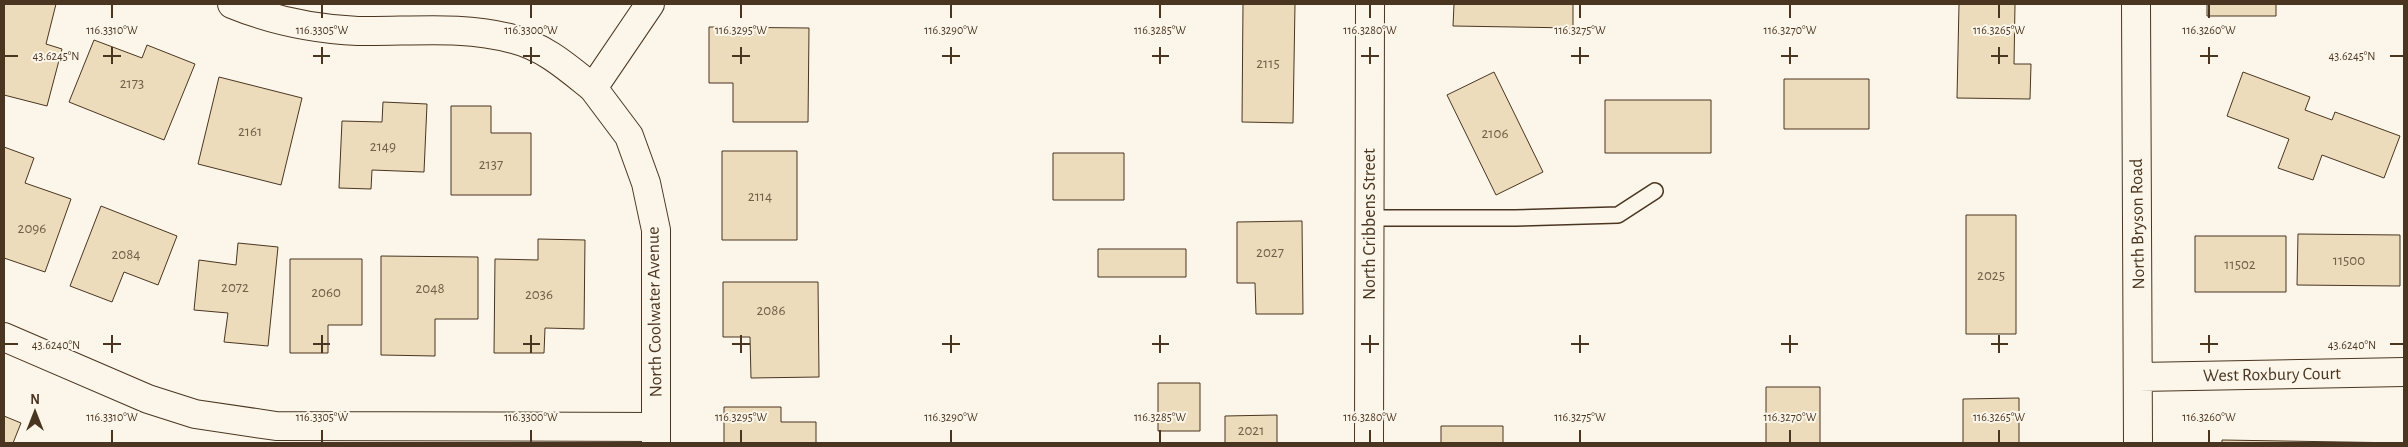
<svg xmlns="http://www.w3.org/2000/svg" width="2408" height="447" font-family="'Alegreya Sans',sans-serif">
<rect width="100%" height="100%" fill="#fbf6e9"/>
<path fill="#ecdcbc" stroke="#4a3520" d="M4 4H56L46 44 62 49 47 106 4 95Z
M1243 4H1295L1293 123 1242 122Z
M1454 4H1573V28L1453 26Z
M1959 4H2015L2014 64H2031L2030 99 1957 98Z
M2207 4H2276V16H2207Z
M709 27 809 28 808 122H733V83H709Z
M94 40 142 58 147 45 195 64 164 140 69 102Z
M1494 72 1543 172 1496 195 1447 95Z
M2243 72 2310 97 2305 110 2332 120 2335 112 2400 136 2384 178 2322 155 2313 180 2278 168 2289 139 2227 116Z
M219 77 302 98 281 185 198 164Z
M1784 79H1869V129H1784Z
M1605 100H1711V153H1605Z
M383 102 427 104 424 172 372 170 371 189 339 188 342 121 382 122Z
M451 106H491V133H531V195H451Z
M4 147 34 158 25 183 71 199 45 272 4 258Z
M722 151H797V240H722Z
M1053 153H1124V200H1053Z
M101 206 177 236 158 285 124 272 112 302 70 286Z
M1966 215H2016V334H1966Z
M1302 221 1303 314H1256L1255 283H1237V222Z
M2298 234 2400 235V286L2297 285Z
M2195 236H2286V292H2195Z
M538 239 585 240 584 329 545 328 544 353H494L495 259 538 260Z
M238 243 278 247 268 346 224 342 228 313 194 310 199 260 236 265Z
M1098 249H1186V277H1098Z
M381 256 478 257V319H435V356L381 355Z
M290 259H362V325H328V353H290Z
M723 282H818L819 377 751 378 750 337H723Z
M1158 383H1200V431H1158Z
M1766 387H1820V443H1766Z
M2019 398V443H1963V399Z
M724 407H781V422H816V443H724Z
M1277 415V443H1225V416Z
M4 416 21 423 13 443H4Z
M1441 426H1503V443H1441Z
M2222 440 2404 443H2222Z"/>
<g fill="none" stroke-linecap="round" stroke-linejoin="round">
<g stroke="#4a3520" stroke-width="18">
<path id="lane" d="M1370 218H1515L1618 215 1655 191"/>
</g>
<g stroke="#4a3520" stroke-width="30">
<path id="street" d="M232 4C271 20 316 29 358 31 409 32 463 25 513 39 545 47 568 68 593 88
M650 4 593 88 629 136 646 183 656 230V443
M2136 4 2138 443
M4 337 148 399 195 414 276 426 656 427
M2139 377 2404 372
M1369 443 1370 4"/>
</g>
<use href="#lane" stroke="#fbf6e9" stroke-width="15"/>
<use href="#street" stroke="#fbf6e9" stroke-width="28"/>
</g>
<path fill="none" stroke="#4a3520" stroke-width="2" d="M112 5V18M322 5V18M531 5V18M741 5V18M951 5V18M1160 5V18M1370 5V18M1580 5V18M1790 5V18M1999 5V18M2209 5V18M112 47V64M322 47V64M531 47V64M741 47V64M951 47V64M1160 47V64M1370 47V64M1580 47V64M1790 47V64M1999 47V64M2209 47V64M5 56H18M103 56H121M313 56H330M523 56H540M732 56H750M942 56H960M1152 56H1169M1361 56H1379M1571 56H1589M1781 56H1798M1991 56H2008M2200 56H2218M2390 56H2403M112 335V353M322 335V353M531 335V353M741 335V353M951 335V353M1160 335V353M1370 335V353M1580 335V353M1790 335V353M1999 335V353M2209 335V353M5 344H18M103 344H121M313 344H330M523 344H540M732 344H750M942 344H960M1152 344H1169M1361 344H1379M1571 344H1589M1781 344H1798M1991 344H2008M2200 344H2218M2390 344H2403M112 430V442M322 430V442M531 430V442M741 430V442M951 430V442M1160 430V442M1370 430V442M1580 430V442M1790 430V442M1999 430V442M2209 430V442"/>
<g text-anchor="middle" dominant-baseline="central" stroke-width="4" stroke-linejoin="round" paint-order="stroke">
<g font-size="15" fill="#725f47">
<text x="1268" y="63">2115</text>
<text x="132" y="83">2173</text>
<text x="250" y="131">2161</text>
<text x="1495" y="133">2106</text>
<text x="383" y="146">2149</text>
<text x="491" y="164">2137</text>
<text x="760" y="196">2114</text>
<text x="32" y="228">2096</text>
<text x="1270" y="252">2027</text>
<text x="126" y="254">2084</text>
<text x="2349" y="260">11500</text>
<text x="2240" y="264">11502</text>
<text x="1991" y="275">2025</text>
<text x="235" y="287">2072</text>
<text x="430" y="288">2048</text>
<text x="326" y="292">2060</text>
<text x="539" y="294">2036</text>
<text x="771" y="310">2086</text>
<text x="1251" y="430">2021</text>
</g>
<g font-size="18" fill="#4a3520" stroke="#fbf6e9">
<text transform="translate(1370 224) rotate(-90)">North Cribbens Street</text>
<text transform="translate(2138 224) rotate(-91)">North Bryson Road</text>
<text transform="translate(655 312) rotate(-91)">North Coolwater Avenue</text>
<text transform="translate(2272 375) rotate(-1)">West Roxbury Court</text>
</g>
</g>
<g font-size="12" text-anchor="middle" fill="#4a3520" stroke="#fbf6e9" stroke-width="4" stroke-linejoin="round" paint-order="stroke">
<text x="112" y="34">116.3310°W</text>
<text x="322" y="34">116.3305°W</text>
<text x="531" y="34">116.3300°W</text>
<text x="741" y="34">116.3295°W</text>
<text x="951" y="34">116.3290°W</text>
<text x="1160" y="34">116.3285°W</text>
<text x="1370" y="34">116.3280°W</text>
<text x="1580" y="34">116.3275°W</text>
<text x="1790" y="34">116.3270°W</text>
<text x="1999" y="34">116.3265°W</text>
<text x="2209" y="34">116.3260°W</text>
<text x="56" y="60">43.6245°N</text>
<text x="2352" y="60">43.6245°N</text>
<text x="56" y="349">43.6240°N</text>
<text x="2352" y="349">43.6240°N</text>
<text x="112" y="421">116.3310°W</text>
<text x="322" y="421">116.3305°W</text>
<text x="531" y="421">116.3300°W</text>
<text x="741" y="421">116.3295°W</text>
<text x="951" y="421">116.3290°W</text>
<text x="1160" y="421">116.3285°W</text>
<text x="1370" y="421">116.3280°W</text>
<text x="1580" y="421">116.3275°W</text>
<text x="1790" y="421">116.3270°W</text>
<text x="1999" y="421">116.3265°W</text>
<text x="2209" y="421">116.3260°W</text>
</g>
<rect width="2408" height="447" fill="none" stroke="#4a3520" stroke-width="10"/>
<g transform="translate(35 412)" stroke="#fbf6e9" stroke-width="4" paint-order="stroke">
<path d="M0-4L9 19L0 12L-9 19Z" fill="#4a3520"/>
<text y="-8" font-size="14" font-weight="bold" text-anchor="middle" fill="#4a3520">N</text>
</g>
</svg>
